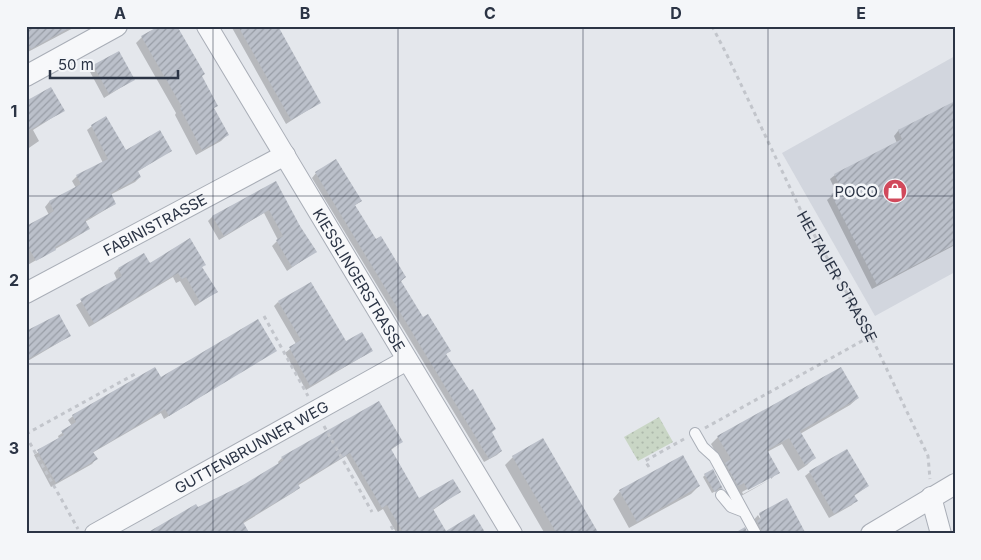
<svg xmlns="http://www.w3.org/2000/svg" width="981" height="560" font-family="Inter,sans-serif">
<defs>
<pattern id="green-dots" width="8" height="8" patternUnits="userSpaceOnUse" patternTransform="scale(1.25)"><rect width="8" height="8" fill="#c9d6c5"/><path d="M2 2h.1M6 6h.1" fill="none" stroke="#adb8ab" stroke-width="1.8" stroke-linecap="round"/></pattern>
<pattern id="building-hatch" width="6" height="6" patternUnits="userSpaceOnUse" patternTransform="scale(1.25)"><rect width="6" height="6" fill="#bbc0ca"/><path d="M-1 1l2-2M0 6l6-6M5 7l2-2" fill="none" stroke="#989da6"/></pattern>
</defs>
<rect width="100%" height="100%" fill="#e4e7ec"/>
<path fill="#d2d6de" d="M955 56V272L875 316 782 153Z"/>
<path fill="url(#green-dots)" d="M659 417 673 442 638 461 624 437Z"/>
<path fill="#0003" fill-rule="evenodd" d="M26 26H77L26 53Z
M231 26H276L319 103 286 124Z
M142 37 201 77 213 109 227 135 221 141 196 155 175 115 176 113 136 43Z
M94 66 133 80 104 98 89 70Z
M955 103V245L872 289 827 200 836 192 830 179 835 175 897 143 894 136 898 131Z
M26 104 63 111 33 130 39 141 26 150Z
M92 126 126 151 171 150 137 172 140 177 135 182 110 195 115 204 85 222 88 229 83 233 26 266V228L49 215 45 207 49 202 76 188 72 181 77 176 103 163 87 130Z
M316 173 361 201 354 206 376 240 405 277 400 282 423 319 449 351 445 355 501 451 497 455 484 462 312 178Z
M276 183 299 226 316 251 287 271 272 246 278 240 264 213 219 240 208 221 212 217Z
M205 264 201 268 216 292 195 306 180 281 176 283 173 277 89 327 76 305 117 280 114 273 118 269Z
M278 302 345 343 372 351 306 390 285 353 296 344 274 306Z
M26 332 70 336 26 362Z
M275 351 164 419 161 413 92 453 96 459 92 464 51 487 34 455 59 439 58 436 72 426 68 420 73 416 160 379Z
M858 398 850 405 800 434 814 458 807 465 798 471 782 444 767 452 778 472 771 479 741 496 711 444 718 437ZM771 476V479L743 494 742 492Z
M401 442 391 450 419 500 459 492 433 510 446 533 484 534H397L383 509 378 512 346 456 297 486 299 488 294 492 242 524 198 508 243 486 279 464 278 462 282 458Z
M513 457 598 534H545L505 465Z
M810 472 868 486 854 496 856 500 852 505 829 518 805 476Z
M705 475 722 488 712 493 703 477Z
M699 486 691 494 629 528 613 499 620 491Z
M786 500 805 534H752V522L758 515 763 524 759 514Z"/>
<path fill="url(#building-hatch)" d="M26 26H73L31 49 26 40Z
M159 26H177L205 74 202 76 218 106 214 108 229 135 202 150 180 108 182 107 141 36Z
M238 26H278L321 103 291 120Z
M119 51 135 80 109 94 93 65Z
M51 87 65 111 26 132V101Z
M955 101V244L877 285 831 194 841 188 834 174 902 139 898 130Z
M106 116 126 150 160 130 172 151 138 171 141 177 111 193 116 204 85 220 90 229 55 247 56 250 36 261 26 243V226L54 211 49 201 81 184 76 175 108 159 91 125Z
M336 159 362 201 355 205 376 239 381 236 406 277 401 281 423 317 428 314 451 351 446 354 470 391 473 389 496 429 492 432 502 451 489 459 315 172Z
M276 181 300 226 317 252 292 267 276 240 283 236 269 210 224 236 212 216Z
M190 238 206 265 202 267 218 292 200 302 186 277 182 279 178 273 94 323 80 299 122 276 118 268 144 253 150 263Z
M311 282 346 341 362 332 373 351 310 386 289 347 301 340 278 301Z
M59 314 71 336 26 360V331Z
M258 319 277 351 169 416 165 409 93 452 98 459 56 483 37 450 64 435 61 431 76 422 72 415 155 367 161 377Z
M841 367 859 398 800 431 816 458 805 465 789 438 767 450 780 473 748 490 744 483 738 486 725 463 731 459 717 436Z
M379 401 403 442 391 449 419 498 453 479 461 492 433 509 446 531 474 514 486 534H404L387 505 382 508 350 453 298 484 300 488 243 522 250 534H145L196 504 198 507 243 485 284 460 281 457Z
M543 438 599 534H557L516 463 512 456Z
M847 449 869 486 854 495 858 501 834 514 809 471Z
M683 455 700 486 637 522 619 490Z
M713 469 723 489 719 488 715 492 704 474Z
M787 498 806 534H763L757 521 761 518 759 513Z
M745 527 748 534H733Z"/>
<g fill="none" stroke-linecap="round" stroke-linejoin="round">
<g stroke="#a9aeb7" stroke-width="12">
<path id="lane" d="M695 433 703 447 714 457 756 534
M721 495 731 507 744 512"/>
</g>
<g stroke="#a9aeb7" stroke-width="22">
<g id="street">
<path id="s2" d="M207 26 512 534"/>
<path d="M26 76 117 26"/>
<path id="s3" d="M26 293 285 155"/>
<path d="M931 497 941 534"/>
<path id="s4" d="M95 534 407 360"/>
<path d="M871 534 955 484"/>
</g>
</g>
<g stroke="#c2c5cb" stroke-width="3" stroke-dasharray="4 4" stroke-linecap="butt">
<path id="s1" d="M712 26 727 55 802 213 871 336 928 456 930 479"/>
<path d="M264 316 308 396"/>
<path d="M324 426 372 512"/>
<path d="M705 428 871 336"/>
<path d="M26 434 135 374"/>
<path d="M26 436 78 529"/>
<path d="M649 467 645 461 684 439"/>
<path d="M391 526 396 534"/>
</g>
<use href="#lane" stroke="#f7f8fa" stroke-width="10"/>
<use href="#street" stroke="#f7f8fa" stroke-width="20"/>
</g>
<path fill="none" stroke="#2b3445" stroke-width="1" stroke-opacity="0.55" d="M213 26V534M398 26V534M583 26V534M768 26V534M26 196H955M26 364H955"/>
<defs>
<g id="shop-disc" transform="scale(1.25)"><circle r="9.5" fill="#d1495b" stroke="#f4f6f9"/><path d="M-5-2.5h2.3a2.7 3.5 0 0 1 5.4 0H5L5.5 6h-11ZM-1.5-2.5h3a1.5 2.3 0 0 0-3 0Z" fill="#fff"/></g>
</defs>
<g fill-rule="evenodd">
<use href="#shop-disc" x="895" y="191"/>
</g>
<g text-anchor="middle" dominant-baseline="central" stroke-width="5" stroke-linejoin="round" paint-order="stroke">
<g font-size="15" fill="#2b3445" stroke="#f4f6f9" text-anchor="end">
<text x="878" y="191">POCO</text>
</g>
<g font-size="15" fill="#2b3445" stroke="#f4f6f9">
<text stroke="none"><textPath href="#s3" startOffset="146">FABINISTRASSE</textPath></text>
<text stroke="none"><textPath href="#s1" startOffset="280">HELTAUER STRASSE</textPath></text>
<text stroke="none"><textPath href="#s2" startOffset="296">KIESSLINGERSTRASSE</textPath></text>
<text stroke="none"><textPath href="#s4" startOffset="179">GUTTENBRUNNER WEG</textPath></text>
</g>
</g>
<rect width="981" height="560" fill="none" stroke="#f4f6f9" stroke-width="55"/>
<path d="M50 70v8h128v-8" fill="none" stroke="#2b3445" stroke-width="2.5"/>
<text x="58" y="70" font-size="15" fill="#2b3445" stroke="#f4f6f9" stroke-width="4" paint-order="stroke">50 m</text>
<rect x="28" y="28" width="926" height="504" fill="none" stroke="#2b3445" stroke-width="2"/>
<g font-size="16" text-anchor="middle" font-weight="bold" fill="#2b3445">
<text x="120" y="19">A</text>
<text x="305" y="19">B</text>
<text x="490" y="19">C</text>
<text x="676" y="19">D</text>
<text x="861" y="19">E</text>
<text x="14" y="117">1</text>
<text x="14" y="286">2</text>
<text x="14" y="454">3</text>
</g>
</svg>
